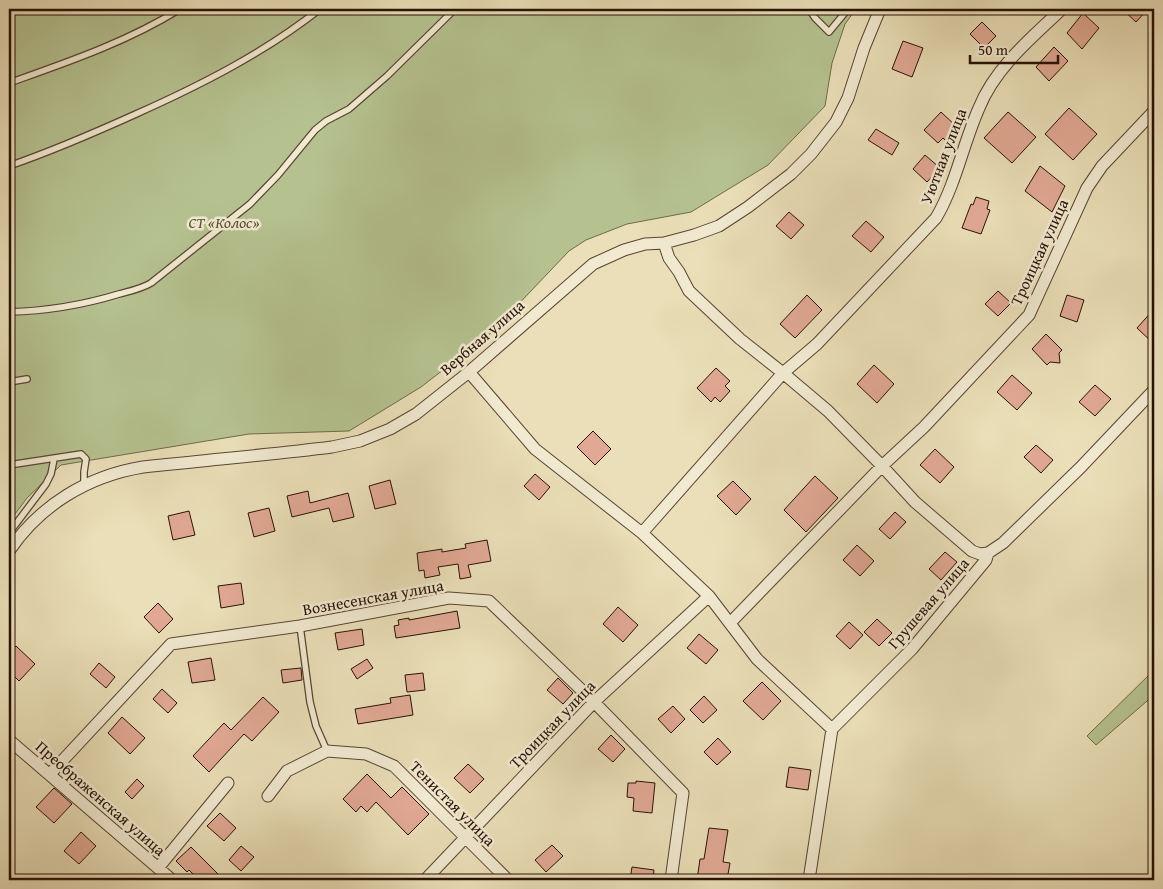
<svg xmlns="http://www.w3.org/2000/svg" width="1163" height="889" font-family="'Gentium Book Plus',serif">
<rect width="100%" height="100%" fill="#eadfb8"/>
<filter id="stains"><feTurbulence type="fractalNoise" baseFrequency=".004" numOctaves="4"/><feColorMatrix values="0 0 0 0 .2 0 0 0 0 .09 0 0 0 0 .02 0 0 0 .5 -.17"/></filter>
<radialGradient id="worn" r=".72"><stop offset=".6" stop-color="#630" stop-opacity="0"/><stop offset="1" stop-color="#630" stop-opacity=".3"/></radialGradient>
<path fill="#b5c290" stroke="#6f6a4b" d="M9 9H856L845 24 832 63 825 106 768 165 691 212 627 224 586 240 569 251 491 333 421 387 349 431 249 434 61 465 27 498 9 522Z
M1154 670V695L1096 745 1087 736Z"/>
<path fill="#e1a994" stroke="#291106" d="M1122 9H1148L1136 22Z
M1083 13 1099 28 1082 49 1067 33Z
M982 22 996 36 984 48 970 34Z
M903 41 923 48 912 77 892 69Z
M1054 47 1068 61 1049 81 1036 67Z
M1069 108 1097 134 1073 160 1045 134Z
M941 112 957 127 945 140 943 138 938 143 924 130Z
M1008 112 1036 137 1012 163 984 138Z
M876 129 899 143 892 155 868 140Z
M925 155 940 168 927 182 913 169Z
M1040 166 1065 186 1052 212 1025 191Z
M976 197 989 201 987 209 990 210 981 234 962 228 971 204 973 205Z
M789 212 804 225 791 239 776 226Z
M866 221 884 237 871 252 852 236Z
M998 291 1011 303 998 316 985 304Z
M807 295 822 310 795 338 780 324Z
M1067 295 1084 300 1077 322 1060 316Z
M1154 309V344L1137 328Z
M1046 334 1062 350 1059 353 1060 363 1050 362 1047 365 1032 349Z
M874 365 894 384 877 403 857 384Z
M716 368 730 381 725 386 730 391 720 402 715 397 711 402 697 388Z
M1012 375 1032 393 1017 410 997 392Z
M1095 385 1111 399 1095 416 1079 402Z
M593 431 611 449 595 465 577 447Z
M1036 445 1053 460 1041 473 1024 457Z
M935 449 954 467 940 483 920 465Z
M535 474 550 487 539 500 524 486Z
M815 476 838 498 806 532 784 510Z
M390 480 396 504 375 509 369 486Z
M733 481 751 499 736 515 717 496Z
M308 491 310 503 348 493 354 517 333 522 329 508 292 517 287 496Z
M269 508 275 531 254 537 248 513Z
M189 511 195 535 173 540 168 516Z
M895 512 906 522 890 539 879 529Z
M487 540 491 561 468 565 471 577 460 579 458 564 438 567 440 575 425 578 424 570 419 571 417 553 442 549V552L466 548 465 544Z
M857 545 874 561 860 576 843 560Z
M945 552 957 562 941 580 929 569Z
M241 583 244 604 221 608 218 586Z
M158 603 173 619 159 633 144 617Z
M618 607 638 625 623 642 603 624Z
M457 611 460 628 396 638 394 626 399 625 398 620 409 618V620Z
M877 619 892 633 879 646 864 632Z
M849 622 863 635 850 649 836 636Z
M362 629 364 645 338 650 335 633Z
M699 634 718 650 706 664 687 648Z
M16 646 35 664 19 681 9 671V653Z
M211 658 215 680 192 683 188 662Z
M367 659 373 668 357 679 351 669Z
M99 663 115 677 106 688 90 674Z
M301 668 302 680 283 683 281 670Z
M423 673 425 690 407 692 405 675Z
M558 678 573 693 563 704 547 690Z
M762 682 781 701 763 720 743 701Z
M162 689 177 703 168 713 153 699Z
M410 695 413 715 358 724 355 709 391 703 390 698Z
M704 696 717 710 703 723 690 710Z
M263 697 279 712 252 741 244 734 209 772 193 756 224 723 231 730Z
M673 706 685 719 671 733 658 719Z
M122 717 145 738 130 754 108 733Z
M611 735 625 749 613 762 598 749Z
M718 738 731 752 717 765 704 752Z
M468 764 484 779 470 793 454 778Z
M789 767 811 770 808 790 786 787Z
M367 774 391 798 402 787 429 814 408 835 376 802 367 812 361 806 356 812 343 799Z
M137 779 144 786 132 799 125 792Z
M636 781 655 783 652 813 633 811 634 798 627 797 628 783H636Z
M54 788 72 804 54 823 36 807Z
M220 813 236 828 224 841 207 826Z
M709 828 728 830 723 862 730 863 727 880H697L700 859H704Z
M81 832 96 846 79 864 64 851Z
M552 845 563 856 546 872 535 860Z
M241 846 254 857 241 871 229 860Z
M191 847 224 880H199L189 870 187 872 176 861Z
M632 867 654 870 653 880H630Z"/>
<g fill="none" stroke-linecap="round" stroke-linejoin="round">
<g stroke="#594432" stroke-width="8">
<path id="service" d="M809 9 815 18 829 32 848 9
M9 83C68 62 127 42 180 9
M9 166C52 151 94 133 136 114 201 85 264 53 320 9
M9 312C46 311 83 305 119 294 130 291 141 289 151 283L250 204 278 175 315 130 326 121 349 109 387 76 455 9
M9 382 27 379
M9 465 81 454 86 459 84 472V485
M9 533 46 484 51 474 54 459
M300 626 310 702 316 726 327 751"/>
</g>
<g stroke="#594432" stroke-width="13">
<path id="minor" d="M469 372 535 449 642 533 709 596 757 659 832 729
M642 533 783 373 740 339 689 291 679 272 669 258 664 243
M9 551C40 505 88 476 143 467 165 464 188 463 211 460 251 456 292 452 332 447L360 441 390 429 416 414 469 372 593 264 624 250 645 244 664 243 694 235 719 226 748 207 791 174 811 154 836 122 848 98 864 48 880 9
M988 553 980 554 972 551 915 502 882 466 828 411 783 373 817 344 936 218C956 184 963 144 979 108 995 68 1031 38 1062 9
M730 623 882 466 924 427 1029 315 1087 188 1102 166 1154 111
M9 740 172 880
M50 774 171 644 300 626 449 598 489 601 594 702 683 793 671 880
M268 796 287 771 327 751 366 754 394 766 508 880
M158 868 228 783
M425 880 594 702 709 596
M809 880 832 729 912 649 986 560 988 553 1003 543 1081 467 1154 390"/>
</g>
<use href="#service" stroke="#f1ead1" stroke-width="5.5"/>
<use href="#minor" stroke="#f1ead1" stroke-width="11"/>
</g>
<g text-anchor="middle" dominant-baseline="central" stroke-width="5" stroke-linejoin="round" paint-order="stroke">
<g font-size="16" fill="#291106" stroke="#f1ead1">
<text transform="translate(943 156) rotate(-69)">Уютная улица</text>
<text transform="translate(1039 252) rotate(-65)">Троицкая улица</text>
<text transform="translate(482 337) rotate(-41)">Вербная улица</text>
<text transform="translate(373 597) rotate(-10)">Вознесенская улица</text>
<text transform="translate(928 603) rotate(-49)">Грушевая улица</text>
<text transform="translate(552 724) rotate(-46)">Троицкая улица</text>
<text transform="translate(101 798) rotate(41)">Преображенская улица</text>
<text transform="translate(453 803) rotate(45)">Тенистая улица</text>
</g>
<g font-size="16" font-style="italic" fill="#5a4f36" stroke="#f1ead1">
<text x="224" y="222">СТ «Колос»</text>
</g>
</g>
<rect width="1163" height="889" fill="none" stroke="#eadfb8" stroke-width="30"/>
<rect x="10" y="10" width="1143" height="869" fill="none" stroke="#291106" stroke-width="2.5"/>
<rect x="15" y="15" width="1133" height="859" fill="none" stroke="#291106"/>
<path d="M970 55v8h88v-8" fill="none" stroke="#291106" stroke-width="2.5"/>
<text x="978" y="55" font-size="15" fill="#291106" stroke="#f1ead1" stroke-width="4" paint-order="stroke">50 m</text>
<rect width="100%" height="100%" filter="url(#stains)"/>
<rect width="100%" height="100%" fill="url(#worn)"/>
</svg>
